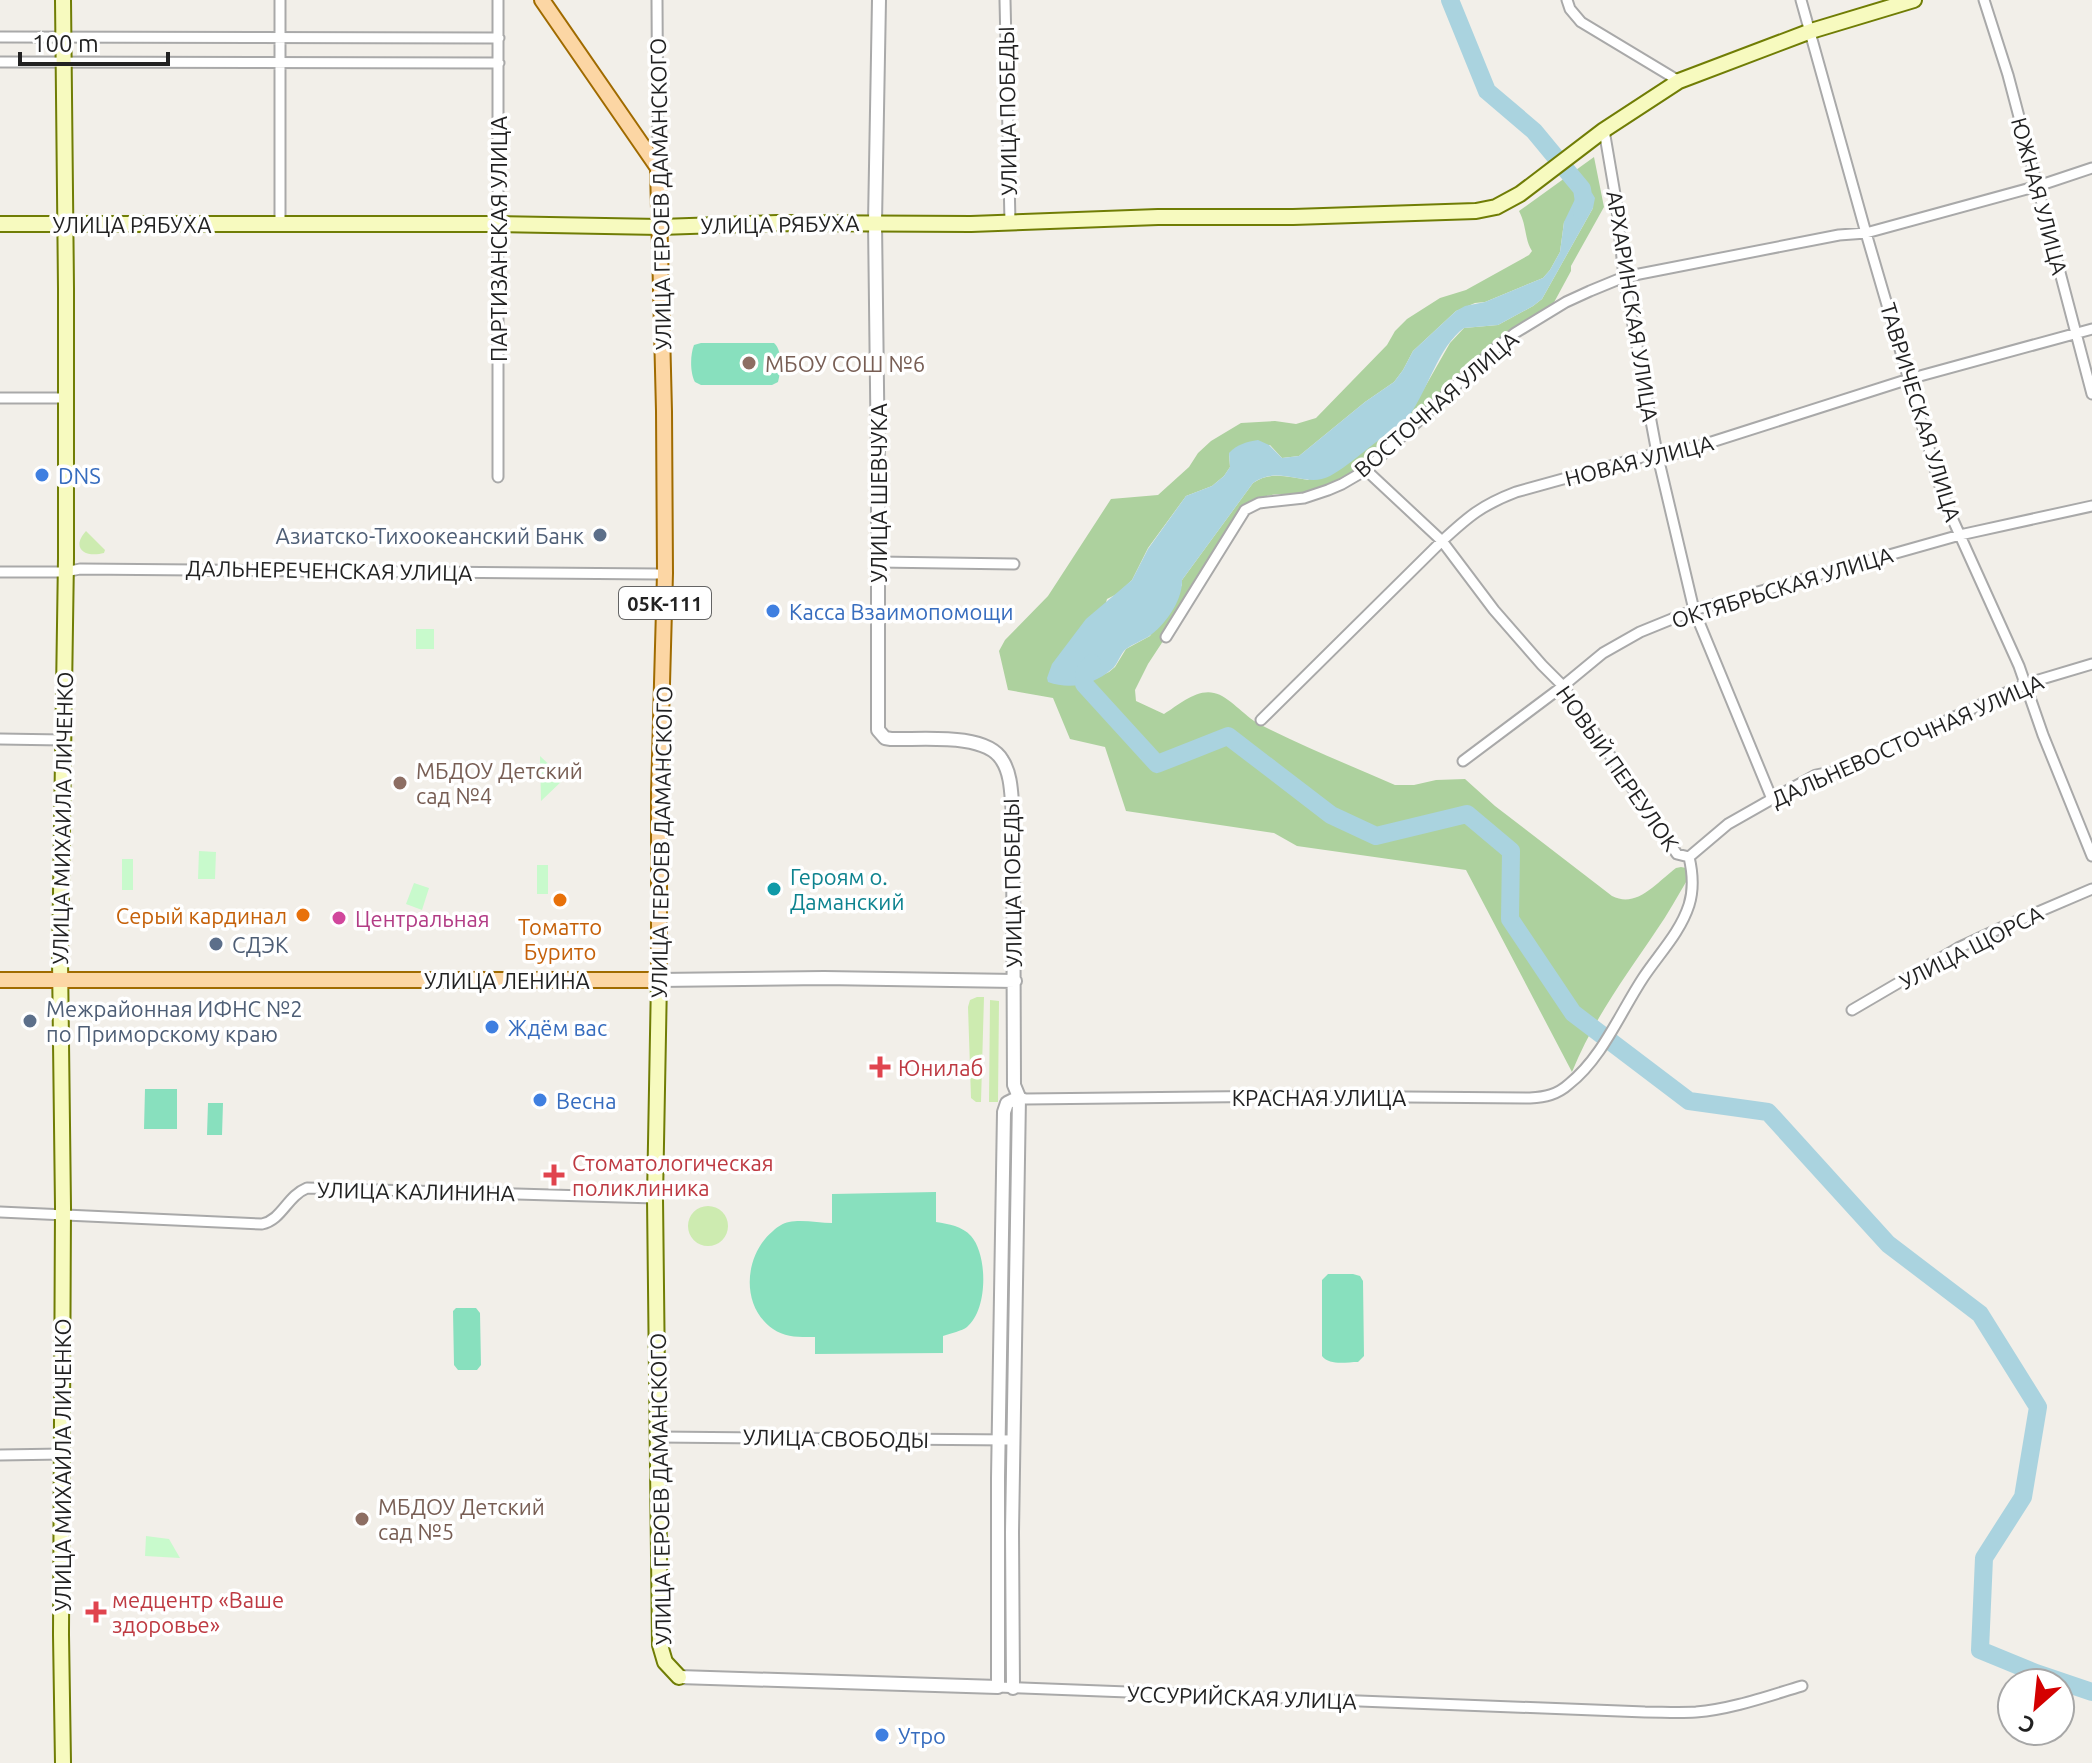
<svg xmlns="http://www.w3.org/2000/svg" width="2092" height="1763" font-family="Ubuntu,sans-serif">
<rect width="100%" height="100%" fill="#f2efe9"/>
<path fill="#cdebb0" d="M86 531 105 550 104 553C86 558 70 549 86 531Z
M977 997H984L981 1102H976L971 1098 968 1007 970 1000Z
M990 1000 999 1001 998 1102H989Z
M688 1226a20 20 0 1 1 40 0a20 20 0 1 1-40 0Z
M1001 1532H1008V1663H1002Z"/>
<path fill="#add19e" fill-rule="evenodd" d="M1594 157 1604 207 1571 266V271L1551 308 1516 333 1502 337 1451 380 1449 385C1421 413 1363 480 1328 491 1304 499 1274 488 1255 501L1148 664 1135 690 1136 701 1164 714C1179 705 1196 689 1214 693 1229 696 1244 716 1259 724 1303 747 1350 765 1395 785H1414L1436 780 1465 779 1495 806 1612 896C1637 909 1657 882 1676 868L1681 867 1686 868 1689 877C1678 895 1668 914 1656 931 1625 977 1593 1020 1572 1072L1466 870 1297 846 1274 833 1126 811 1105 747 1070 739 1053 698 1008 690 999 651 1005 640 1048 596 1111 499 1158 495 1189 467 1198 453 1211 441 1241 423 1275 421 1296 424 1316 418 1387 345 1395 331 1407 319 1440 298 1466 290 1529 255 1532 251C1524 238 1527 226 1519 211ZM1593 208 1542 299 1533 306 1498 325 1464 328 1450 343 1421 394 1308 480C1288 477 1271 471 1253 483L1182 580V585L1150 636 1126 649 1115 667 1109 672 1084 684 1107 599 1117 594 1132 580 1148 548 1186 496 1212 486 1224 476 1230 467 1229 453 1270 445 1282 458 1299 456 1365 402 1394 382 1403 370 1413 351 1456 311 1475 303 1485 302 1543 278 1550 270 1560 252 1564 222Z"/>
<path fill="#c8facc" d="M416 629H434V649H416Z
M540 756 564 779 541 801Z
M199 851 216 852 215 879H198Z
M122 859H133V890H122Z
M537 865H548V894H537Z
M414 883 429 888 422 910 406 904Z
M146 1536 169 1539 180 1558 145 1556Z"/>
<path fill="#88e0be" d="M701 343H774C783 351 781 371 778 382L772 385H701L695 382C690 373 690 355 694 345Z
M145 1089H177V1129H144Z
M208 1103H223L222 1135H207Z
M936 1192V1222C949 1224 962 1226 971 1236 988 1255 988 1310 967 1327 962 1331 951 1333 943 1336V1353L815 1354V1337C800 1337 786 1338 773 1329 740 1306 744 1255 773 1231 777 1227 783 1223 789 1222 802 1219 819 1223 832 1223V1194Z
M1328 1274H1353L1360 1276 1363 1281 1364 1356 1358 1362C1346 1362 1330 1366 1322 1356V1280Z
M456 1308H476L480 1313 481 1365 477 1370H458L454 1365 453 1311Z"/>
<path fill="#aad3df" d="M1582 189 1592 193 1595 198 1593 208 1542 299 1533 306 1498 325 1464 328C1438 347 1428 390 1409 416 1402 425 1389 432 1380 439 1364 451 1348 466 1330 476 1306 489 1280 464 1253 483L1182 580C1183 600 1165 626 1148 637 1141 641 1133 644 1126 649 1120 654 1118 664 1112 669 1094 685 1070 690 1048 682L1047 678 1052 664 1086 619 1132 580 1148 549 1186 496 1212 486 1224 476 1230 467 1229 453C1237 444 1247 442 1258 440L1269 445 1282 458 1299 456 1365 402 1394 382 1403 370 1413 351 1456 311 1465 306 1485 302 1543 278 1550 270 1560 252 1564 222 1578 193Z"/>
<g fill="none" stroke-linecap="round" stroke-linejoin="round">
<path stroke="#aad3df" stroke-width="18" d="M1450 0 1487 91 1534 131 1582 189 1584 202 1581 210
M1092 663 1085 671 1084 684 1157 764 1228 736 1331 815 1376 836 1467 814 1511 851 1510 919 1573 1013 1689 1101 1768 1112 1888 1244 1980 1314 2038 1407 2023 1497 1984 1558 1980 1650 2036 1673 2092 1692"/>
<g stroke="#a9a9a9" stroke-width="13">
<path id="minor" d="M657 0 658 165
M1005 0 1010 222
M1567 0 1570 9 1581 22 1679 81
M1801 0 1866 233 1940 486 1953 520 2019 666 2043 735 2092 856
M1984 0 2008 75 2092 394
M0 37 499 38
M0 62 499 63
M1604 130 1616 200 1624 277 1657 453 1694 610 1772 799
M280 224V0
M0 398H66
M1366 470 1442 541 1494 610 1542 665 1563 686 1677 854 1689 857
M498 477V0
M878 562 1014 564
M0 572H65L80 569 657 574
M1166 637 1245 510 1259 503 1304 498 1328 490 1342 484 1366 470 1496 348 1515 333 1566 302 1590 291 1624 277 1839 235 1866 233 2038 186 2092 168
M1261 720 1442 541C1469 516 1482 505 1516 492L1657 453 1665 455 1674 454 1909 379 2092 329
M0 739 63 740
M1463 761 1563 686 1603 653 1640 632 1694 610 1960 535 2092 506
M1689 857 1728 824 1772 799 1816 775 1841 770 2025 684 2092 664
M1852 1010 1958 948 2003 927 2092 889
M1019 1097 1026 1099 1287 1096 1530 1098C1545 1097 1557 1095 1569 1084 1602 1058 1620 1013 1643 978 1658 955 1680 933 1689 905 1694 889 1693 874 1689 857
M0 1212 262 1224C282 1220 287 1196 307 1188L655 1198
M658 1437 1013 1440
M0 1455 63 1454
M998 1687 1645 1712C1662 1712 1679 1713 1696 1712 1732 1709 1768 1696 1802 1686"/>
</g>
<g stroke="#a9a9a9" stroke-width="16">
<path id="tertiary" d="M879 0 875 222 878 468V730L885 738 891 739C920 740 986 732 1002 760 1012 775 1011 796 1013 814L1014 1085 1019 1097 1012 1532 1013 1688
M659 980 824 978 1015 981
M679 1677 998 1687V1478L1004 1112 1007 1103 1019 1097"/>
</g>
<g stroke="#707d05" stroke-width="18">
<path id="secondary" d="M0 224H498L660 227 777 223 971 224 1158 217H1293L1476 211 1496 207 1520 194 1604 130 1679 81 1811 31 1914 0
M659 980 655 1198 660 1645 665 1662 679 1677
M63 1763 61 1635 63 1207 60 960 66 558V288L63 0"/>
</g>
<g stroke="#a06b00" stroke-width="18">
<path id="primary" d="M0 980H659V794L665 573 664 411 658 168 542 0"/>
</g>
<use href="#minor" stroke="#fff" stroke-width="9"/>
<use href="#tertiary" stroke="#fff" stroke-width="12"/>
<use href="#secondary" stroke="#f7fabf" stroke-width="14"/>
<use href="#primary" stroke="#fcd6a4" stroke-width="14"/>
</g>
<g fill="#8d6e63" stroke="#fff" stroke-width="3">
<circle cx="749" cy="363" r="8"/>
<circle cx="400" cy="783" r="8"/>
<circle cx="362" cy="1519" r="8"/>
</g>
<g fill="#3f7fe0" stroke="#fff" stroke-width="3">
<circle cx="42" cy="475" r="8"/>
<circle cx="773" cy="611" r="8"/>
<circle cx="492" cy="1027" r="8"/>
<circle cx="540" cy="1100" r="8"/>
<circle cx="882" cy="1735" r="8"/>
</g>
<g fill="#5c6f8a" stroke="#fff" stroke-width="3">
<circle cx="600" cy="535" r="8"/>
<circle cx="216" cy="944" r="8"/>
<circle cx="30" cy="1021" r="8"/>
</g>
<circle fill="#0f9aa8" stroke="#fff" stroke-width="3" cx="774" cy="889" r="8"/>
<g fill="#e8710a" stroke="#fff" stroke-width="3">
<circle cx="560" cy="900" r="8"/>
<circle cx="303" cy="915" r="8"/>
</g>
<circle fill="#d1479c" stroke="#fff" stroke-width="3" cx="339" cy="918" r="8"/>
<g fill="#e0444e" stroke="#fff" stroke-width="3">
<path d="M876 1055h8v8h8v8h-8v8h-8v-8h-8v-8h8z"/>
<path d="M550 1163h8v8h8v8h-8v8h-8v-8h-8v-8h8z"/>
<path d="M92 1600h8v8h8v8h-8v8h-8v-8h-8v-8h8z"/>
</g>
<g text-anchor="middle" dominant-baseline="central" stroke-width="7" stroke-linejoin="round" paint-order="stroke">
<rect fill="#fff" stroke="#646464" stroke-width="2" x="619" y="587" width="92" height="32" rx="6"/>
<g font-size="20" font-weight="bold" fill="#222">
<text x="665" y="603">05К-111</text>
</g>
<g font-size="22" fill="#222" stroke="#fff">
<text transform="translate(1007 111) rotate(-91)">УЛИЦА ПОБЕДЫ</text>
<text transform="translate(660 194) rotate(-91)">УЛИЦА ГЕРОЕВ ДАМАНСКОГО</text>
<text transform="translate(2040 196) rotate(75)">ЮЖНАЯ УЛИЦА</text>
<text x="132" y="224">УЛИЦА РЯБУХА</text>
<text transform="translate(780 224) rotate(-1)">УЛИЦА РЯБУХА</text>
<text transform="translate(498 239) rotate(-90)">ПАРТИЗАНСКАЯ УЛИЦА</text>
<text transform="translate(1633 306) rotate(81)">АРХАРИНСКАЯ УЛИЦА</text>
<text transform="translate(1436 404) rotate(-41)">ВОСТОЧНАЯ УЛИЦА</text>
<text transform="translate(1921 412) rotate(73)">ТАВРИЧЕСКАЯ УЛИЦА</text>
<text transform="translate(1639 460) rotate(-14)">НОВАЯ УЛИЦА</text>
<text transform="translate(878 493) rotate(-90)">УЛИЦА ШЕВЧУКА</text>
<text transform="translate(329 570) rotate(1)">ДАЛЬНЕРЕЧЕНСКАЯ УЛИЦА</text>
<text transform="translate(1782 587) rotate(-17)">ОКТЯБРЬСКАЯ УЛИЦА</text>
<text transform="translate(1907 740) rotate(-24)">ДАЛЬНЕВОСТОЧНАЯ УЛИЦА</text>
<text transform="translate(1618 768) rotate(55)">НОВЫЙ ПЕРЕУЛОК</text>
<text transform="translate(62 818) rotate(-89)">УЛИЦА МИХАИЛА ЛИЧЕНКО</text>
<text transform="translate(661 842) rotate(-89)">УЛИЦА ГЕРОЕВ ДАМАНСКОГО</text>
<text transform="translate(1012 883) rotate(-91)">УЛИЦА ПОБЕДЫ</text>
<text transform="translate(1971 947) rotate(-27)">УЛИЦА ЩОРСА</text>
<text x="507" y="980">УЛИЦА ЛЕНИНА</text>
<text x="1319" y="1097">КРАСНАЯ УЛИЦА</text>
<text transform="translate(416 1191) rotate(1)">УЛИЦА КАЛИНИНА</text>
<text transform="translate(836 1438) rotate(1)">УЛИЦА СВОБОДЫ</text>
<text transform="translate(62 1465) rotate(-90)">УЛИЦА МИХАИЛА ЛИЧЕНКО</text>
<text transform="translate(660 1489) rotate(-91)">УЛИЦА ГЕРОЕВ ДАМАНСКОГО</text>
<text transform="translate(1242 1697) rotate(2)">УССУРИЙСКАЯ УЛИЦА</text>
</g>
<g font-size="22" fill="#785e54" stroke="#fff" text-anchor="start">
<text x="765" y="363">МБОУ СОШ №6</text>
<text x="416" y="770">МБДОУ Детский<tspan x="416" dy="25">сад №4</tspan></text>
<text x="378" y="1506">МБДОУ Детский<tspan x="378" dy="25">сад №5</tspan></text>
</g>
<g font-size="22" fill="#366cbe" stroke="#fff" text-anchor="start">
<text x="58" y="475">DNS</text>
<text x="789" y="611">Касса Взаимопомощи</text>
<text x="508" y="1027">Ждём вас</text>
<text x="556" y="1100">Весна</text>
<text x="898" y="1735">Утро</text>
</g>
<g font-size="22" fill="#4e5e75" stroke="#fff" text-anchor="start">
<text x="584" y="535" text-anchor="end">Азиатско-Тихоокеанский Банк</text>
<text x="232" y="944">СДЭК</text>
<text x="46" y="1008">Межрайонная ИФНС №2<tspan x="46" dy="25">по Приморскому краю</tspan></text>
</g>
<g font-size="22" fill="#0d838f" stroke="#fff" text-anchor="start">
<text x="790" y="876">Героям о.<tspan x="790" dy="25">Даманский</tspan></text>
</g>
<g font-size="22" fill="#c56008" stroke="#fff" text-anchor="end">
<text x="287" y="915">Серый кардинал</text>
<text x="560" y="926" text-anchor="middle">Томатто<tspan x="560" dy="25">Бурито</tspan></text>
</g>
<g font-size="22" fill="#b23c85" stroke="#fff" text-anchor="start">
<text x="355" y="918">Центральная</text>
</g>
<g font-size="22" fill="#be3a42" stroke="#fff" text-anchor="start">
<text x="898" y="1067">Юнилаб</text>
<text x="572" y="1162">Стоматологическая<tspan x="572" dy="25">поликлиника</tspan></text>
<text x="112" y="1599">медцентр «Ваше<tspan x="112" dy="25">здоровье»</tspan></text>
</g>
</g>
<g transform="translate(2036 1707) rotate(207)"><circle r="38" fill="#ffffff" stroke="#a7a7a7" stroke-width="2"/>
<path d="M0-6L14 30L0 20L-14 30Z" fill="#d40000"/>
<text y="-12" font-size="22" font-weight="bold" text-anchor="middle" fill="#222222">С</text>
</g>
<path d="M20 52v12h148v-12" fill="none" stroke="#222222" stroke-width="4"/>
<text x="32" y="52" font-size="24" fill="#222222" stroke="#ffffff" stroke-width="6" paint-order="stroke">100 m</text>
</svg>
